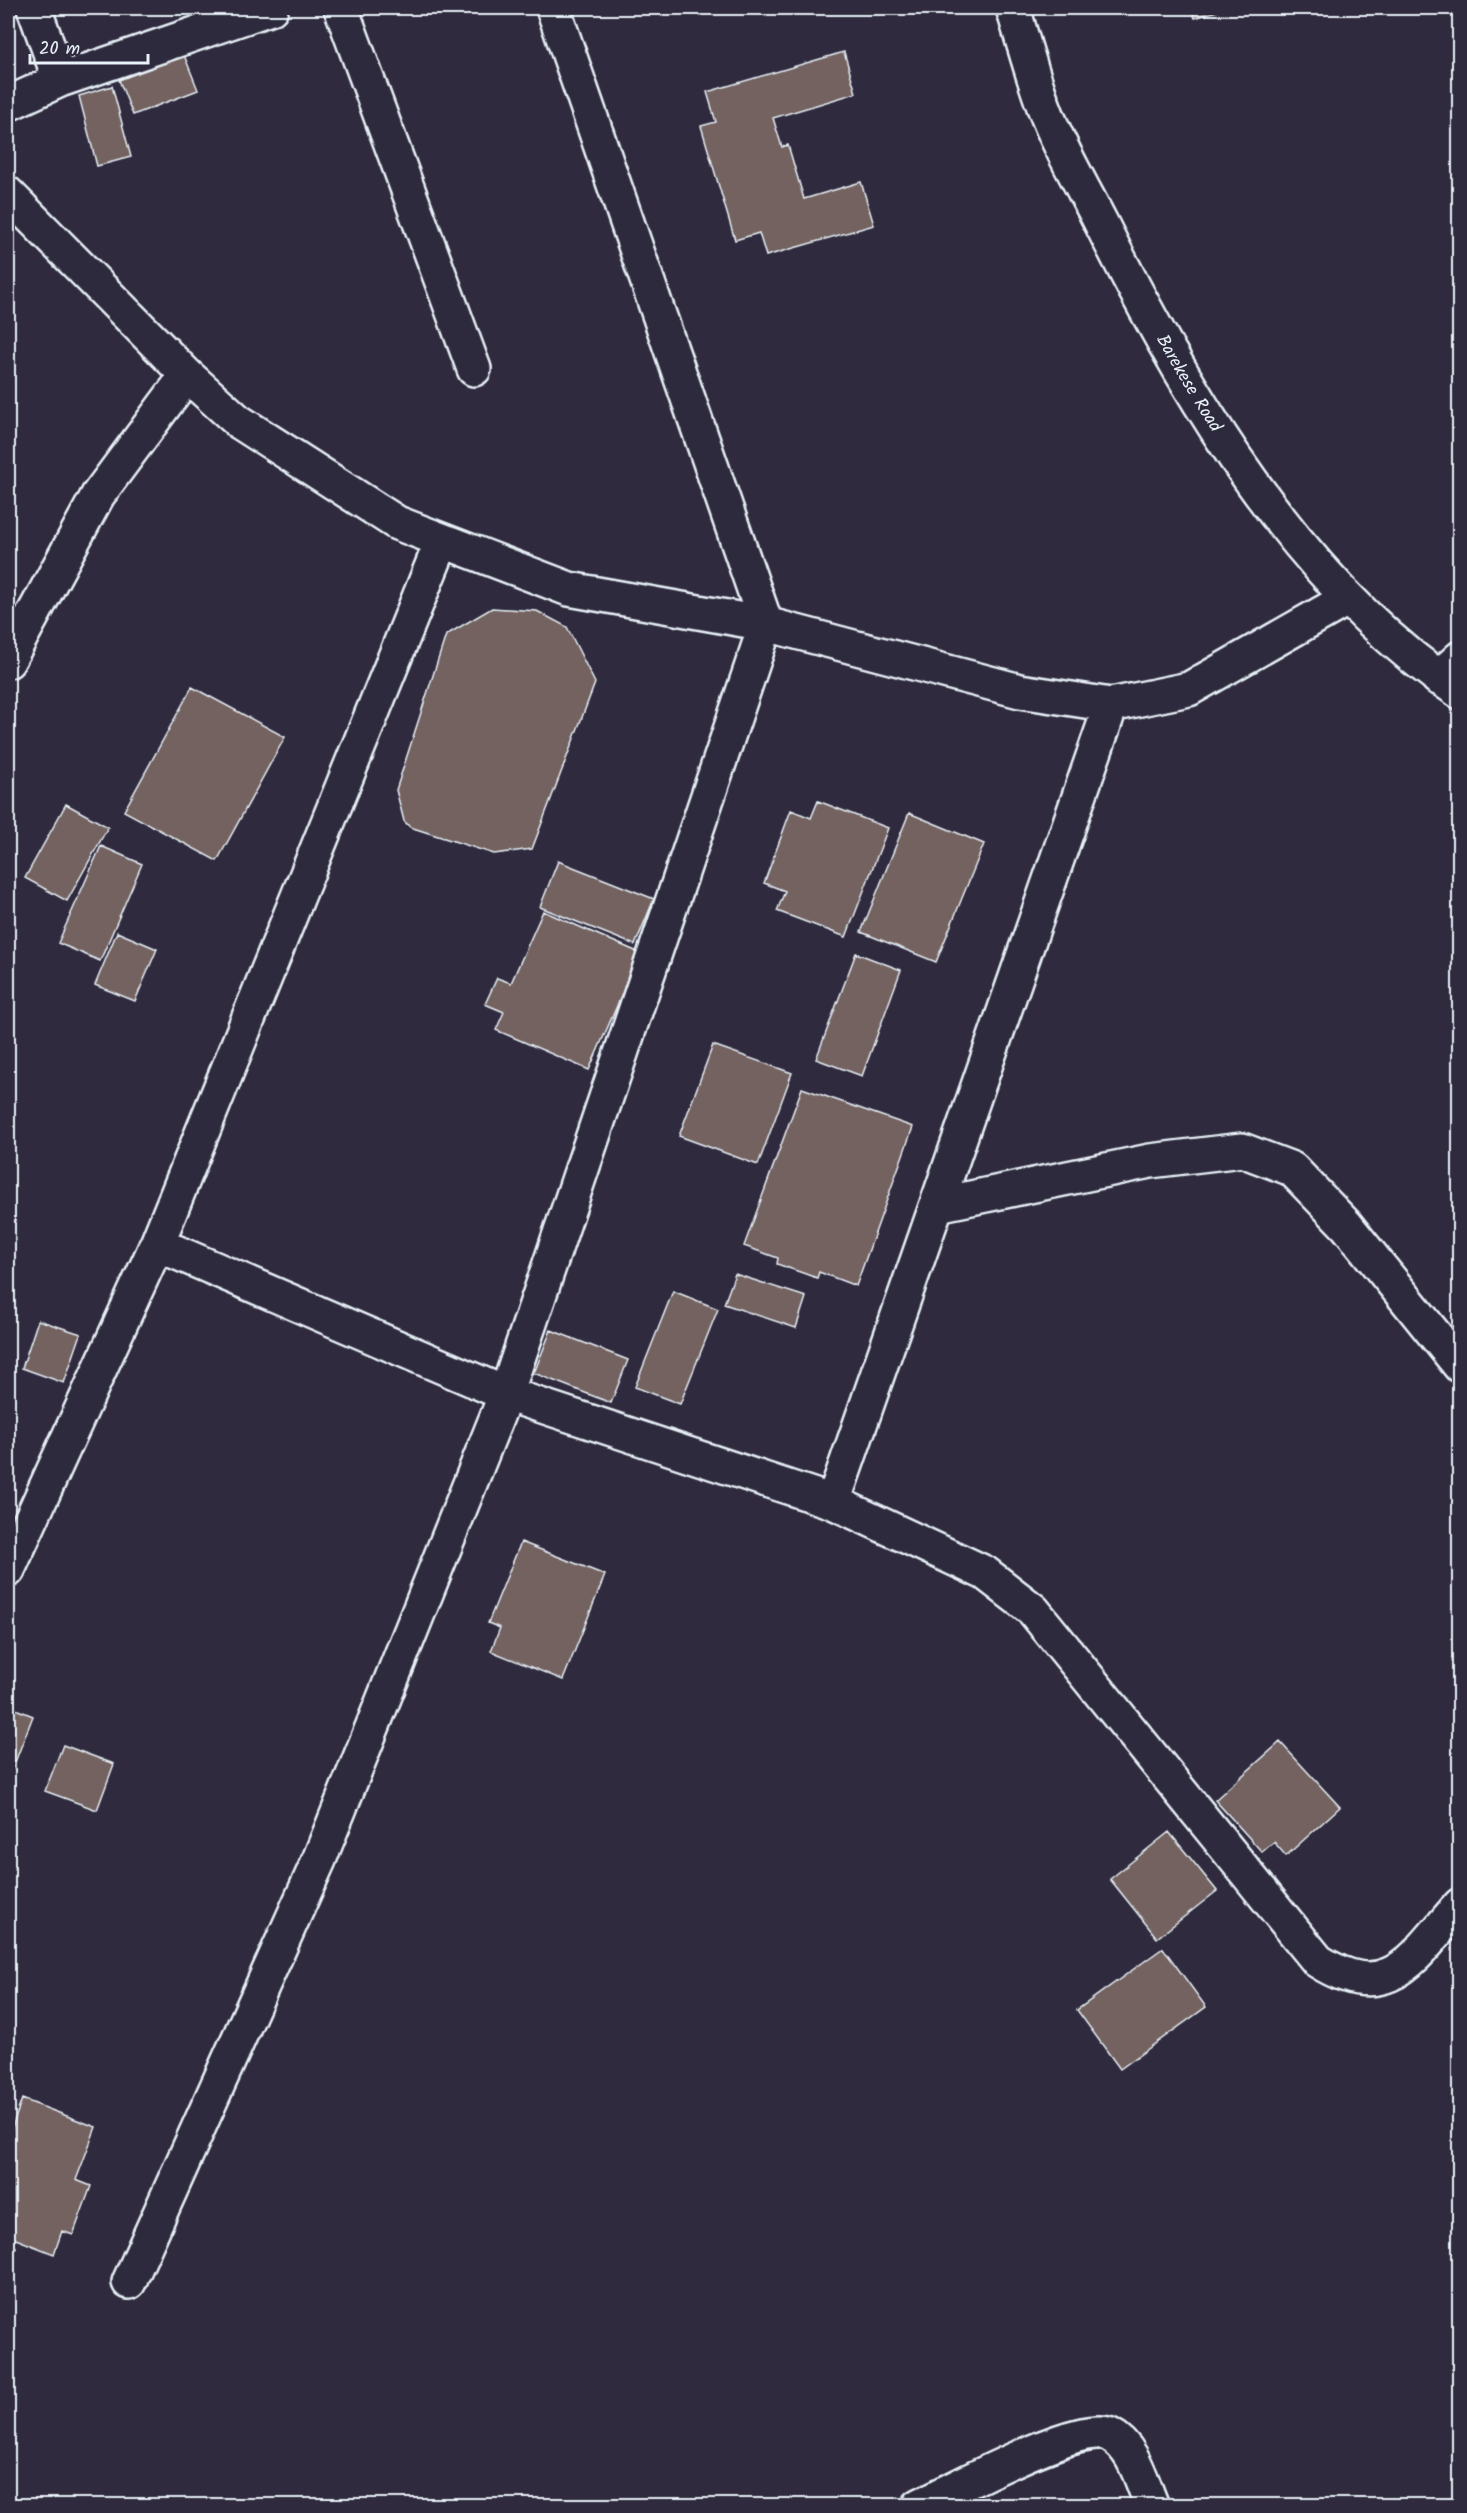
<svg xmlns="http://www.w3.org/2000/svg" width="1467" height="2513" font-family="Kalam,sans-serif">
<rect width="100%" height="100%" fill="#2f2a3d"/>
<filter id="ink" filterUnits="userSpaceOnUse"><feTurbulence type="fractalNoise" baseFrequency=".0167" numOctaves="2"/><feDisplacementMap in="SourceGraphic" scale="12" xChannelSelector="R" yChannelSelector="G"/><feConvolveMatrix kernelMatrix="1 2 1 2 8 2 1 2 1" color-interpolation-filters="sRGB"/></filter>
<g filter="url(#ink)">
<path fill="#736260" stroke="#e8f1f8" stroke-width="1.5" d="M1191 8H1226L1195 18Z
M844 52 856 93 773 118 782 147 788 145 804 199 861 182 874 225 766 256 759 233 735 240 701 126 716 122 707 92Z
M184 55 198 90 133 115 119 80Z
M112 86 131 157 97 166 79 96Z
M492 608 537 611 567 627 595 683 532 849 494 854 410 827 404 821 396 790 446 635Z
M192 687 285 737 217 861 124 811Z
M818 801 888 828 846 937 777 911 785 891 764 883 791 810 811 818Z
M66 804 108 827 67 901 25 878Z
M909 813 984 844 936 962 861 932Z
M101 846 142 864 100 961 58 943Z
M558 861 654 899 635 945 540 907Z
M543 911 640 953 589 1070 496 1030 504 1012 485 1004 497 978 511 983Z
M117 932 157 949 135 1001 95 985Z
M856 953 901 970 862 1076 816 1059Z
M713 1045 792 1073 758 1165 679 1136Z
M802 1088 913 1127 856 1286 819 1272 817 1278 777 1264 778 1258 744 1246Z
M735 1274 806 1297 796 1328 724 1304Z
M673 1291 718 1309 680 1404 635 1387Z
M38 1320 81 1334 64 1383 22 1368Z
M551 1330 628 1360 611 1403 534 1373Z
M521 1542 605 1575 563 1680 491 1651 500 1628 488 1623Z
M8 1706 33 1716 12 1770 8 1768Z
M1280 1742 1340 1807 1286 1856 1274 1842 1262 1852 1215 1800Z
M63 1745 114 1764 97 1810 45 1791Z
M1169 1832 1217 1891 1157 1938 1110 1879Z
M1163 1948 1206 2007 1120 2069 1077 2010Z
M22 2099 96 2127 76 2180 91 2186 73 2235 62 2231 54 2254 8 2236V2139Z
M8 2244 16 2247 8 2269Z"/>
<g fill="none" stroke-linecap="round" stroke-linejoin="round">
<g stroke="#e8f1f8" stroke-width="38">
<path id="street" d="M34 8 60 80
M341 8 474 369
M8 104 60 80 271 8
M8 194 187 375 238 421 397 523 569 589 766 624 1020 691 1111 705 1189 689 1347 599
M442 541 157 1244 506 1394 833 1502 1111 705
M8 661 98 495 187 375
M1438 678 1460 658
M937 1205 1150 1161 1242 1150 1292 1169 1347 1226 1460 1366
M833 1502 985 1573 1033 1610 1318 1961C1390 2007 1414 1956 1460 1905
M8 1570 157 1244
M129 2282 319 1860 506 1394 766 624 553 8
M919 2506C952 2490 1081 2420 1110 2435 1134 2447 1142 2483 1152 2506"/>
</g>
<g stroke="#e8f1f8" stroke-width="38">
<g id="secondary">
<path id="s1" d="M1013 8C1023 41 1032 75 1044 107 1059 148 1083 187 1102 225 1186 394 1299 586 1460 692"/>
</g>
</g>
<use href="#street" stroke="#2f2a3d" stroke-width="33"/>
<use href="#secondary" stroke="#2f2a3d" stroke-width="33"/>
</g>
</g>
<g text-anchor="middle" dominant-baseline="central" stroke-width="6" stroke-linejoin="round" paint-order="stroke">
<g font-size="18" fill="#e8f1f8" stroke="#2f2a3d">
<text stroke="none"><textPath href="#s1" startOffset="416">Barekese Road</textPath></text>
</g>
</g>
<rect width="1467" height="2513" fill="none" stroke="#2f2a3d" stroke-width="30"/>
<rect x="15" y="15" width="1437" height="2483" fill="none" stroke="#e8f1f8" stroke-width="2" filter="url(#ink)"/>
<path d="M30 54v9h118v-9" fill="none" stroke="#e8f1f8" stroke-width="3"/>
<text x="39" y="54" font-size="18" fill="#e8f1f8" stroke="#2f2a3d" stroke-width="4.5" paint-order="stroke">20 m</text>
</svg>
